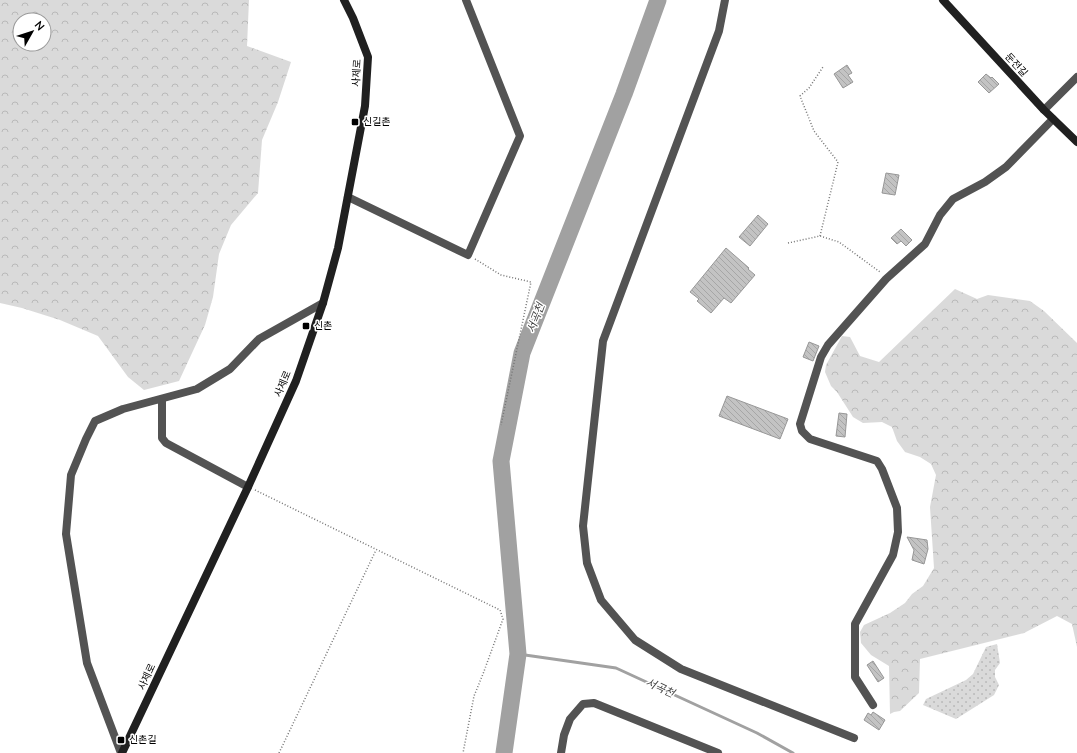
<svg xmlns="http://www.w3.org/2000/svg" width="1077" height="753" font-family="'Nunito Sans','Noto Sans KR',sans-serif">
<defs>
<pattern id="grass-dots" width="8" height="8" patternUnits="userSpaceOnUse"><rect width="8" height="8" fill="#dadada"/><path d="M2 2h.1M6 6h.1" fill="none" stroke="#b9b9b9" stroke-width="1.8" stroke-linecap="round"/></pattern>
<pattern id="forest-crowns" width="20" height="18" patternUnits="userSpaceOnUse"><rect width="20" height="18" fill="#dadada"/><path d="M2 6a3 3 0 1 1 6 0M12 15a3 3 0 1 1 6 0" fill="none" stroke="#b9b9b9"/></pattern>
<pattern id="building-back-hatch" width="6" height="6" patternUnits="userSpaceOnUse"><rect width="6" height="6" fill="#c3c3c3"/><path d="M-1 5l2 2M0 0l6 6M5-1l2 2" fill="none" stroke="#a6a6a6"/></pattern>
</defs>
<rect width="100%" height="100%" fill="#fff"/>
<path fill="url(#grass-dots)" d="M997 644 1000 663 995 670V677L999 685 994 695 956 719 923 705 926 699 966 680 973 674 986 647Z"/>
<path fill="url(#forest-crowns)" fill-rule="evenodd" d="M0 0H249L247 46 291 62 278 102 262 140 258 193 231 225 219 254 213 297 205 325 179 381 144 390 128 377 98 336 60 320 22 308 0 303ZM20 20H44V44H20Z
M955 289 977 299 988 295 1030 301 1044 311 1077 343V647L1072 624 1057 616 1024 633 920 659 919 693 900 711 894 712 890 714 889 666 871 655 861 643 860 632 864 625 890 613 905 603 912 594 923 586 934 568 930 507 936 475 931 464 920 457 905 452 897 441 892 427 882 422 863 423 853 417 837 392 831 386 825 372 826 365 842 336 850 337 860 356 879 362Z"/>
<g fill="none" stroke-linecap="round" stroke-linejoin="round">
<path stroke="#a1a1a1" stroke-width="3" d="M518 654 616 668 757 733 793 753"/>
<path stroke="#a1a1a1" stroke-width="17" d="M504 753 518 654 501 461 522 353 624 94 658 0"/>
</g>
<path fill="url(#building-back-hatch)" stroke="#979797" d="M847 65 852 73 848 75 853 82 843 88 834 74Z
M986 74 991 78 992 77 999 84 989 93 978 82Z
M886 173 899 175 895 195 882 193Z
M758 215 768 224 750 246 739 237Z
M901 229 912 240 906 246 901 241 897 244 891 238Z
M726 248 749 268 748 269 755 275 731 303 724 298 711 313 697 301 699 299 690 292Z
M809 342 819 346 813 361 803 357Z
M727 396 788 419 780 439 719 416Z
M839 413 847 414 845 437 836 436Z
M907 537 927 540 928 549 924 564 912 560 914 550Z
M873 661 884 678 878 682 867 665Z
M873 712 885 720 879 730 864 720 868 713 871 715Z"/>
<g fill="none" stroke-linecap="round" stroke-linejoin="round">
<path stroke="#757575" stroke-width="1.5" stroke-dasharray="1 2" stroke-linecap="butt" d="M820 236 838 162 814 131 800 96 809 88 823 67
M788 243 820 236 839 242 880 272
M475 259 501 275 531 282 501 425
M255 490 500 610 503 619 483 674 474 696 463 753
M279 753 376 550"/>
<path stroke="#535353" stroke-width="8" d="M725 0 719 31 603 341 583 526 587 563 601 600 635 640 681 669 854 738
M1044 110 1077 77
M348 197 468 255 520 136 466 0
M162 399V438L166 443 248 487
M873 705 855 677V624L893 555 898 532 897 508 882 469 877 461 810 439 802 431 800 424 821 357 828 345 886 279 925 244 940 215 953 199 985 182 1006 167 1053 119
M121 753 87 663 66 534 71 475 86 439 95 421 123 409 197 389 230 369 259 339 323 303
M561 753 564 735 570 719 583 704 594 703 718 753"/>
<path stroke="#202020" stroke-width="8" d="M943 0 1044 110 1077 142
M122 753 248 487 296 381 323 303 338 248 365 106 368 57 353 18 344 0"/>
</g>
<g fill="#000" stroke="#fff" stroke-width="1.5">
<rect x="351" y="118" width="8" height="8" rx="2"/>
<rect x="302" y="322" width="8" height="8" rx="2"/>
<rect x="117" y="736" width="8" height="8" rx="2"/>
</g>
<g text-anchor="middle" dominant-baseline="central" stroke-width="3" stroke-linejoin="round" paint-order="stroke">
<g font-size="10" fill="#000" stroke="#fff">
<text transform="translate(1016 65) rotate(47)">둔전길</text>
<text transform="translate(357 73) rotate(-87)">사제로</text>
<text transform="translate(283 384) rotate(-67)">사제로</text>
<text transform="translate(147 677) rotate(-65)">사제로</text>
</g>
<g font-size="10" fill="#000" stroke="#fff" text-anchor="start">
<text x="363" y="122">신길촌</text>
<text x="314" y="326">신촌</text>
<text x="129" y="740">신촌길</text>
</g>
<g font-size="11" font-style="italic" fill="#424242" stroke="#fff">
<text transform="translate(536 318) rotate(-69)">서곡천</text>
<text transform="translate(660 688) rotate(25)">서곡천</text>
</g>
</g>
<g transform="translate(32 32) rotate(51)"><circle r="19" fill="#ffffff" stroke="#999999"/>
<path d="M0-3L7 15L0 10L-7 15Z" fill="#000000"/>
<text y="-6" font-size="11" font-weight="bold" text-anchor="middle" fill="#000000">N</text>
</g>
</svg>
